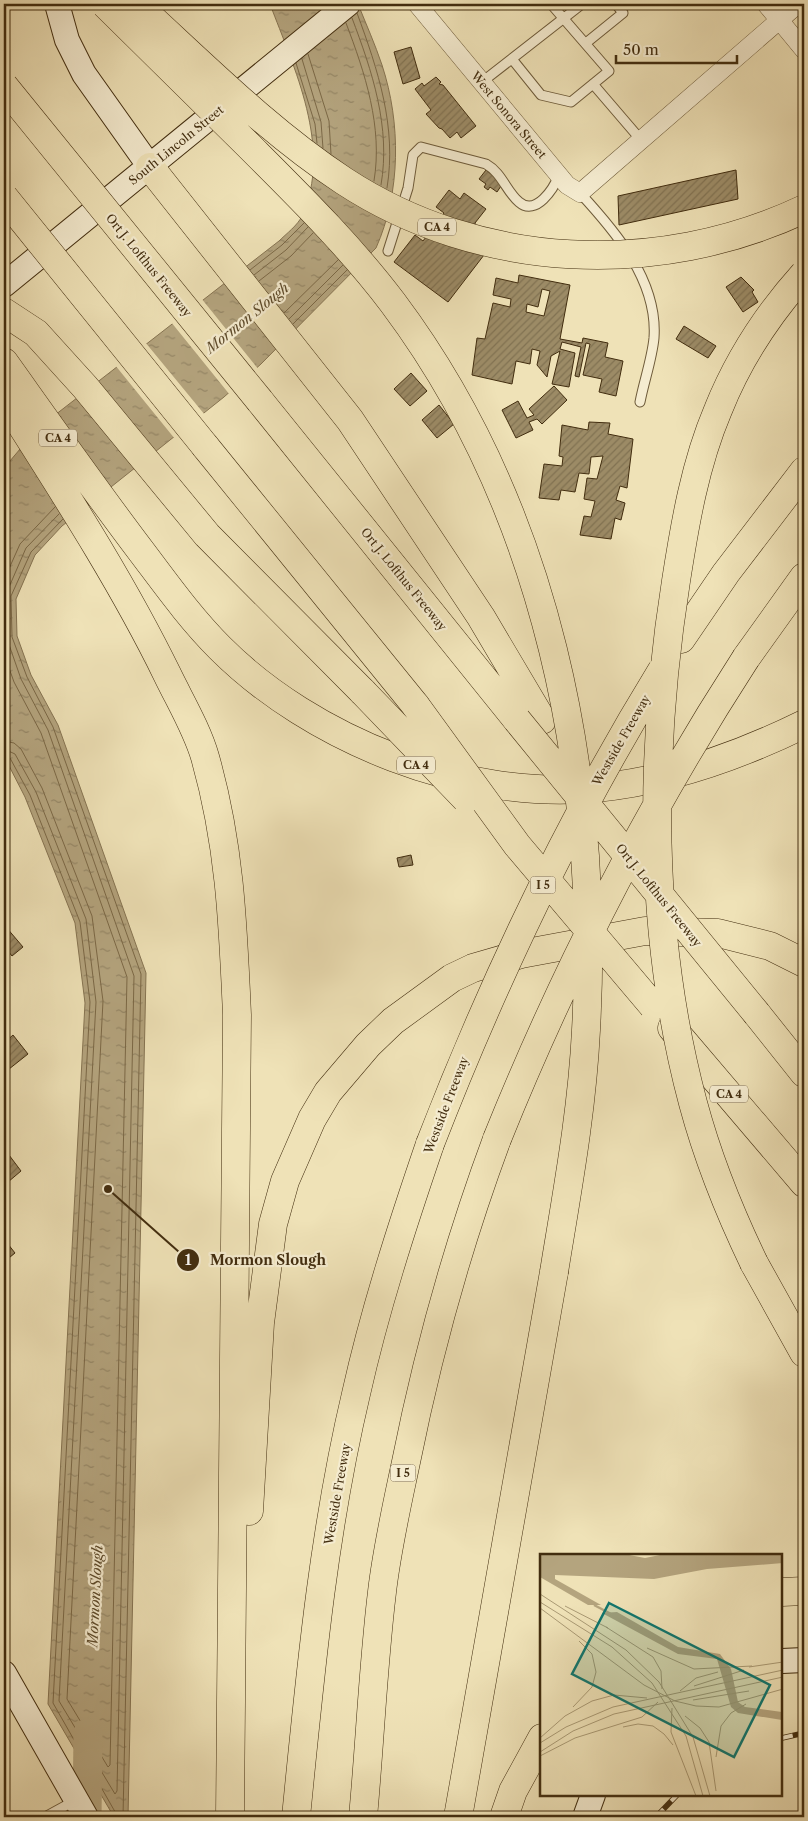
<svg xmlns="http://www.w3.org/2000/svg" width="808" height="1821" font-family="'Libre Caslon Text',serif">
<defs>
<pattern id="water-ripples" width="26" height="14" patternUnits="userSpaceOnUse" patternTransform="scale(1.25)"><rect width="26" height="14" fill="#b4a47e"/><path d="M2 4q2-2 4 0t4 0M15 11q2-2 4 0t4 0" fill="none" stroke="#948666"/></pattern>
<pattern id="building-hatch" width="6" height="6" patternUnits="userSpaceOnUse" patternTransform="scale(1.25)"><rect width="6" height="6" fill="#9c8b66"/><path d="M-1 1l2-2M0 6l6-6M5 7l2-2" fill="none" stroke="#817252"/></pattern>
</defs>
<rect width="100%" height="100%" fill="#efe2b7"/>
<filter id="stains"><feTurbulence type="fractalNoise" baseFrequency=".004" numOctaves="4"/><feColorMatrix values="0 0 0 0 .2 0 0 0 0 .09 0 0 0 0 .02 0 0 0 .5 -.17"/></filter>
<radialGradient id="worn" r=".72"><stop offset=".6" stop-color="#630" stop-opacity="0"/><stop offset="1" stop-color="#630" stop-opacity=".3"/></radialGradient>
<path fill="url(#water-ripples)" stroke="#867452" d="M270 4H358C366 24 375 44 382 65 401 123 401 192 376 248L261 364 224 397 62 526 35 555 16 599 17 636 31 675 58 725 146 973 128 1817H114L48 1704 85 1003 75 923 25 797 4 756V468L37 429 279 241C286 234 298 225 302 216 333 148 294 68 270 4Z"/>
<path fill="#efe2b7" d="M201 298 259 370 230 395 171 322Z
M145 342 205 415 175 439 115 365Z"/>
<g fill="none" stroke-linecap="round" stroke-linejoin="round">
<path stroke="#7b6846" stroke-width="1" d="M357 13C378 70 397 127 387 188
M352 18C372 71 391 127 381 185
M346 23C365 73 383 127 374 181
M308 54 329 121 331 154
M302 59 321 122 323 148
M296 63 315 124 317 143
M250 270 282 245 304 223
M254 275 286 250 308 227
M259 281 291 256 313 233
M284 313 338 260
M289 319 343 265
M293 324 347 270
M63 519 31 552 11 596 12 637 27 677 53 727 141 974 123 1817
M4 580 20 544 55 507
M4 654 14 682 41 733 127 977 110 1765 108 1767 67 1699 103 1001 92 916 42 788 21 749 14 743 4 741
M4 749 15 754 36 792 86 919 96 1002 59 1701 115 1794 117 1791 134 976 48 730 21 679 6 636V594L26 548 59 514
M4 755 10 758 30 795 80 922 90 1002 53 1703 118 1817"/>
<path stroke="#b4a47e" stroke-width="29" d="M87 1817 88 1733"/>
</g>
<path fill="url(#building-hatch)" stroke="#422d0f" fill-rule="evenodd" d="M411 47 420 78 403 84 394 52Z
M436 77 441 82 439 84 443 85 476 126 461 138 457 132 450 138 442 129 439 128 426 114 431 110 415 89 422 83 424 86Z
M486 170 503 183 497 192 490 187 488 190 484 187 486 184 479 179Z
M736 170 738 199 619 225 618 196Z
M449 190 460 199 464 193 486 209 475 223 479 243 475 248 484 255 448 302 394 262 415 235 423 241 444 213 436 207Z
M519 275 570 285 560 339 582 343 583 338 608 343 605 357 623 361 616 396 599 392 602 379 583 375 590 344 586 343 579 377 575 376 581 347 562 342 560 349 575 353 569 387 552 384 560 351 551 356 547 377 537 365 540 351 532 349 530 364 516 361 512 384 472 375 477 338 485 339 493 303 510 307 511 299 493 295 496 278 518 283ZM542 289 550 291 544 316 526 312 527 304 538 307Z
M741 277 754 290 752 292 758 302 743 312 726 287Z
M684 326 716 346 708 358 676 339Z
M411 373 427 391 410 406 394 389Z
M554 386 567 400 542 424 537 419 529 422 533 430 516 438 502 410 518 401 527 418 534 415 529 409Z
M439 405 454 424 437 438 422 420Z
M589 422 610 423 608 434 633 439 627 488 620 486 616 500 625 503 621 520 615 518 611 539 580 535 584 516 591 517 595 501 584 499 587 478 597 479 603 456 591 457 589 474 579 473 575 492 561 490 559 500 539 498 544 464 562 466 563 457 559 456 562 425 588 430Z
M411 855 413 865 399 867 397 858Z
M6 927 23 947 12 956 4 946V928Z
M13 1035 28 1054 4 1073V1043Z
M6 1151 21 1171 8 1182 4 1177Z
M4 1239 15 1253 4 1262Z"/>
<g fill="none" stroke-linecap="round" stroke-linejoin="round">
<g stroke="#6d5a39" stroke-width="11">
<path id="lane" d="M586 43 623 13 616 4
M512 59 541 95 571 102 609 71 551 4
M482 82 582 4
M593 84 641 140
M580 193C616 232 658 281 654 338 652 359 644 381 640 402
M388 251 408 188 413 155 421 147 486 164C502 173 506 191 519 202 536 217 554 188 559 175
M45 1817 76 1800"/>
</g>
<g stroke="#6d5a39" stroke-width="19">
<path id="street" d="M417 4 567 185 580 193 798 4
M766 4 804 50"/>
</g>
<g stroke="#422d0f" stroke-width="26">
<path id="secondary" d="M57 4 67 40 84 74 150 167
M4 285 348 4
M782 1661 804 1660
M4 1673 86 1817
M585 1817 593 1795"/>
</g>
<g stroke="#422d0f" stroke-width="29">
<path id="highway" d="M150 167 350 420 481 617 542 720
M4 312 36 333 85 387 207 535 363 692
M4 362C49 425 94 489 141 551 166 584 190 618 220 648 312 740 465 801 596 788 669 781 739 756 804 724
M4 398C61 488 120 578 167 674 180 701 197 729 205 757 230 845 233 924 237 1015L230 1817
M260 401 517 720
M205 446 416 706
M681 639 726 573 804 471
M746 658 804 577
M757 1014 804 1073
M672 1028 804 1183
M754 1263 804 1353
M249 1511 260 1323 273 1224 285 1181 312 1119 328 1092 368 1045 393 1021 452 978 473 968 521 954 645 931 718 933 770 946 804 963
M782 1592 804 1591
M296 1817C310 1676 323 1533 356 1394 375 1309 402 1226 430 1144
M363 1817C370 1742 373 1666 382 1592 387 1548 397 1505 406 1462 428 1352 458 1244 497 1139
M458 1817 554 1272
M504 1817 513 1791 542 1738"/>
</g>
<use href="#lane" stroke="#f5ecd0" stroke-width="9"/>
<use href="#street" stroke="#f5ecd0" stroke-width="18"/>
<use href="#secondary" stroke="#f5ecd0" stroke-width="24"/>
<use href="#highway" stroke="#efe2b7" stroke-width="28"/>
<g stroke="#422d0f" stroke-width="5.5">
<path id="rail" d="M782 1738 804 1733
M656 1817 677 1795"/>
</g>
<use href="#rail" stroke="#f5ecd0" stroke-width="4" stroke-dasharray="11" stroke-linecap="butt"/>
<g stroke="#422d0f" stroke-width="29" stroke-linecap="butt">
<path id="highway-bridge" d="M105 4C153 51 200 98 248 145 299 196 350 246 393 303 548 510 600 777 586 1030 582 1112 567 1192 554 1272
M136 4C203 65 268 131 344 181 480 270 658 278 804 209
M4 86 260 401
M4 197 205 446
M363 692 466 799
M416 706 517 845 653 1006
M517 720 757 1014
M497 1139C565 970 647 811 746 658
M430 1144C494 979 569 821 662 670
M754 1263C729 1211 708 1159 693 1103 648 935 649 752 676 581 685 523 695 464 718 410 738 360 768 314 804 274"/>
</g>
<use href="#highway-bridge" stroke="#efe2b7" stroke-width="28"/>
</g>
<g text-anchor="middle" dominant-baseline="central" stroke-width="4.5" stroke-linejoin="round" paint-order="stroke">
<g fill="#f5ecd0" stroke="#786649" stroke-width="1">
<rect x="418" y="218.5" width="38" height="17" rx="4"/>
<rect x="39" y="429.5" width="38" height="17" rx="4"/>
<rect x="397" y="756.5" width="38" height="17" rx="4"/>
<rect x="530.5" y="876.5" width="25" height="17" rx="4"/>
<rect x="710" y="1085.5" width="38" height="17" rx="4"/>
<rect x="390.5" y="1464.5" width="25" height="17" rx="4"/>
</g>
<g font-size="11" font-weight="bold" fill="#422d0f">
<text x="437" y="227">CA 4</text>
<text x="58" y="438">CA 4</text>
<text x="416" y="765">CA 4</text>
<text x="543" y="885">I 5</text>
<text x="729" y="1094">CA 4</text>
<text x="403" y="1473">I 5</text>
</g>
<g font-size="12" fill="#422d0f" stroke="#f5ecd0">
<text transform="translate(509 115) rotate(50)">West Sonora Street</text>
<text transform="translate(176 145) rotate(-39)">South Lincoln Street</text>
<text transform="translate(149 265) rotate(51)">Ort J. Lofthus Freeway</text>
<text transform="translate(404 579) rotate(51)">Ort J. Lofthus Freeway</text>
<text transform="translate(621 740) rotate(-60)">Westside Freeway</text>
<text transform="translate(659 895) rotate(51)">Ort J. Lofthus Freeway</text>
<text transform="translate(446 1105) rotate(-69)">Westside Freeway</text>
<text transform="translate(337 1494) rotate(-80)">Westside Freeway</text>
</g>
<g font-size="14" font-style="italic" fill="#5e4b2b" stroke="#f5ecd0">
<text transform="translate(247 318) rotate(-39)">Mormon Slough</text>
<text transform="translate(95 1596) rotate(-87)">Mormon Slough</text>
</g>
</g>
<g transform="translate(540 1554)">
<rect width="242" height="242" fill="#efe2b7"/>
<path d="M0 0H84L105 4 125 0H242L243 9 167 15 114 25 15 21V25L61 51H48L0 23ZM77 58 138 93 180 100 191 115 198 148 205 153 242 158V166L198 159 191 153 177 105 138 100 62 59Z" fill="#b4a47e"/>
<path fill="none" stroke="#b4a47e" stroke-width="2.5" d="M54 51 73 61"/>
<path fill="none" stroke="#aa9a74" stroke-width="1" d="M0 40 86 96 119 128 153 183 170 242M0 48 72 93 112 129 146 182 163 242M25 52 68 74M0 54 104 131 135 147 156 152 179 153 243 135M66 73 113 103 121 117 122 135M107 94 154 115 212 112M209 113 243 108M154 132 204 116M140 137 156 124 178 118M153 146 209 137M33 153 52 133 56 118 52 100 39 87M132 154 131 178 156 242M145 162 160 174 169 188 176 237M83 173 98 170 113 172 124 180 133 191M0 184 25 162 52 147 74 141 107 144M0 189 26 173 73 153 243 116M0 198 33 177 74 160 243 123M0 202 35 184 102 163 118 148M176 203 181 172 191 159 206 150"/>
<path fill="#0f766e" fill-opacity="0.15" stroke="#0f766e" stroke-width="2.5" d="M69 49 230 131 194 203 32 120Z"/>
<rect width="242" height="242" fill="none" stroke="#422d0f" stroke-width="2.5"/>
</g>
<path fill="none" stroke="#422d0f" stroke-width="2" d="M108 1189L188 1260"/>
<g fill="#422d0f" stroke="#f5ecd0" stroke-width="2">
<circle cx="108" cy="1189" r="5"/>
<circle cx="188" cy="1260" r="12"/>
</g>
<g font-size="15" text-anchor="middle" font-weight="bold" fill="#fff">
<text x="188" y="1265">1</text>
</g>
<g font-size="14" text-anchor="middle" font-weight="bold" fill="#422d0f" stroke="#f5ecd0" stroke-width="4.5" stroke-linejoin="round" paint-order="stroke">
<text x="268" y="1265">Mormon Slough</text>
</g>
<rect width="808" height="1821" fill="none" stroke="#efe2b7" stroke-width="20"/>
<rect x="5" y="5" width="798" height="1811" fill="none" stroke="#422d0f" stroke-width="2.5"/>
<rect x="10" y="10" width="788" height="1801" fill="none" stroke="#422d0f"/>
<path d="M616 55v8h121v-8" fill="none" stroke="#422d0f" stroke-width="2.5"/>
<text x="623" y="55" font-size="15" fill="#422d0f" stroke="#f5ecd0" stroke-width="4" paint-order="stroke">50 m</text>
<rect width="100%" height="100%" filter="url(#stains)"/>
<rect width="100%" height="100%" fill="url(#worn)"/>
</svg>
